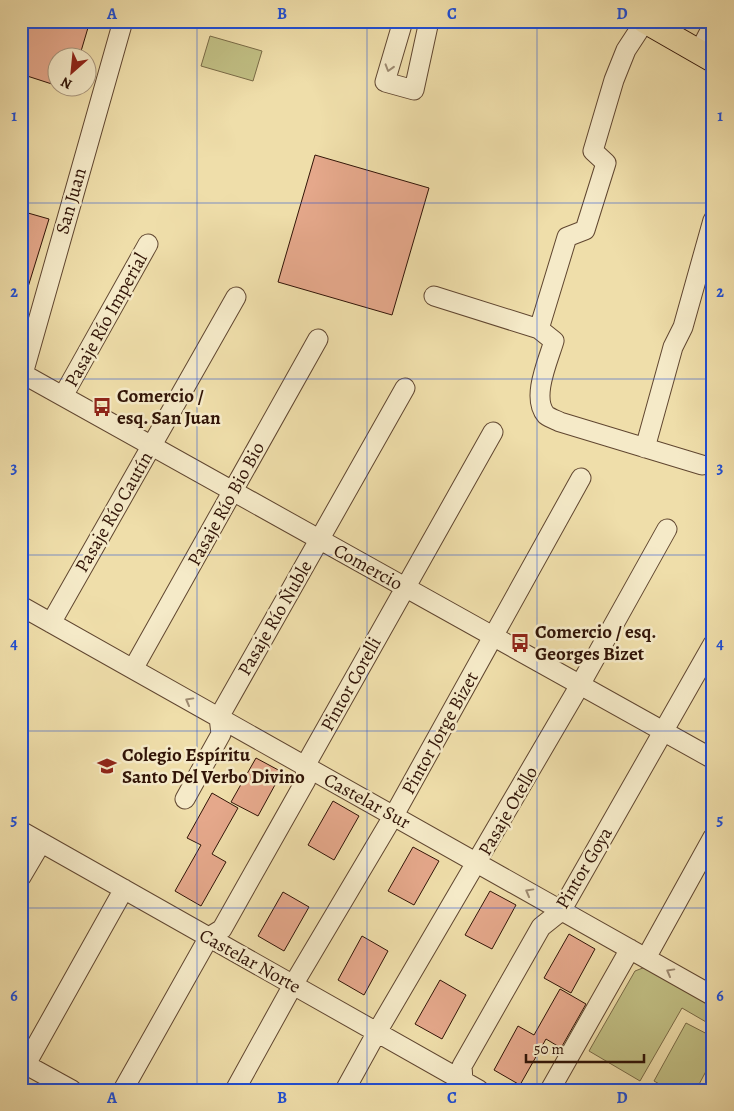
<svg xmlns="http://www.w3.org/2000/svg" width="734" height="1111" font-family="Alegreya,serif">
<rect width="100%" height="100%" fill="#efdeaa"/>
<filter id="stains"><feTurbulence type="fractalNoise" baseFrequency=".004" numOctaves="4"/><feColorMatrix values="0 0 0 0 .2 0 0 0 0 .09 0 0 0 0 .02 0 0 0 .5 -.17"/></filter>
<radialGradient id="worn" r=".72"><stop offset=".6" stop-color="#630" stop-opacity="0"/><stop offset="1" stop-color="#630" stop-opacity=".3"/></radialGradient>
<path fill="#c1bf84" stroke="#796a46" d="M210 36 262 51 253 81 201 66Z
M648 966 713 1003V1026L682 1008 640 1081 589 1051 635 971Z
M686 1023 713 1037V1058L696 1090H670L654 1081Z"/>
<path fill="#e5a88b" stroke="#311407" d="M21 21H90L79 58H58V86L21 74Z
M315 155 429 188 392 315 278 282Z
M21 211 49 219 24 300 21 299Z
M256 758 282 772 258 816 231 802Z
M212 793 238 808 212 854 226 862 201 906 175 891 201 845 187 838Z
M333 801 359 816 334 860 308 845Z
M413 847 439 861 414 905 388 891Z
M490 891 516 905 492 949 465 935Z
M283 892 309 907 284 951 258 936Z
M569 934 595 949 571 993 544 978Z
M362 936 388 951 364 995 338 980Z
M440 980 466 995 442 1039 415 1024Z
M560 989 586 1004 561 1048 546 1039 520 1085 494 1070 518 1026 534 1035Z"/>
<g fill="none" stroke-linecap="round" stroke-linejoin="round">
<g stroke="#604630" stroke-width="21">
<path id="minor" d="M403 21 385 82 414 90 429 21
M645 21 626 50 614 80 593 151 606 163 585 230 567 237 539 329 554 341C548 361 531 398 546 415 550 418 556 420 560 422L702 465
M699 52 713 25
M434 296 539 329
M23 374 713 759
M21 381 123 21
M63 396 148 244
M645 448 673 347 683 327 713 220
M21 606 713 996
M51 623 236 297
M133 669 318 339
M185 799 221 734 219 717 405 388
M21 831 479 1090
M21 877 41 843
M646 958 713 837
M21 1062 72 1090
M26 1064 124 889
M459 1089 463 1081 462 1066 541 927 561 911 713 644
M123 1090 209 937 222 929 306 780 305 766 493 432
M235 1090 293 985 398 808 581 478
M345 1090 377 1032 580 685 667 529
M550 1090 630 949"/>
</g>
<g stroke="#311407" stroke-width="26">
<path id="major" d="M645 21 713 60"/>
</g>
<use href="#minor" stroke="#f5eac8" stroke-width="19"/>
<use href="#major" stroke="#efdeaa" stroke-width="24"/>
</g>
<defs><path id="oneway-chevron" d="M-2-3.5L2.5 0L-2 3.5" fill="none" stroke-width="1.6" stroke-linecap="round" stroke-linejoin="round" transform="scale(1.25)"/></defs>
<g stroke="#9d8a71">
<use href="#oneway-chevron" transform="translate(389 68) rotate(107)"/>
<use href="#oneway-chevron" transform="translate(189 701) rotate(-151)"/>
<use href="#oneway-chevron" transform="translate(529 892) rotate(-151)"/>
<use href="#oneway-chevron" transform="translate(670 972) rotate(-151)"/>
</g>
<path fill="none" stroke="#1d4ed8" stroke-width="1" stroke-opacity="0.55" d="M197 21V1090M367 21V1090M537 21V1090M21 203H713M21 379H713M21 555H713M21 731H713M21 908H713"/>
<defs>
<g id="bus-bare" transform="scale(1.5)"><path d="M-5-6H5V4H4V6H2V4H-2V6H-4V4H-5ZM-3.5-4V0h7V-4ZM-3.5 1.2v1.5H-2V1.2ZM2 1.2v1.5H3.5V1.2Z" fill="#8f2418" stroke="#f5eac8" stroke-width="2.5" paint-order="stroke"/></g>
<g id="school-bare" transform="scale(1.5)"><path d="M0-5L7-2L0 1L-7-2ZM-4 1L0 2.5L4 1V4Q0 6-4 4Z" fill="#8f2418" stroke="#f5eac8" stroke-width="2.5" paint-order="stroke"/></g>
</defs>
<g fill-rule="evenodd">
<use href="#bus-bare" x="102" y="407"/>
<use href="#bus-bare" x="520" y="643"/>
<use href="#school-bare" x="107" y="766"/>
</g>
<g text-anchor="middle" dominant-baseline="central" stroke-width="5" stroke-linejoin="round" paint-order="stroke">
<g font-size="19" fill="#311407" stroke="#f5eac8">
<text transform="translate(71 201) rotate(-74)">San Juan</text>
<text transform="translate(106 320) rotate(-61)">Pasaje Río Imperial</text>
<text transform="translate(226 504) rotate(-61)">Pasaje Río Bio Bio</text>
<text transform="translate(114 512) rotate(-60)">Pasaje Río Cautín</text>
<text transform="translate(368 567) rotate(29)">Comercio</text>
<text transform="translate(275 618) rotate(-60)">Pasaje Río Ñuble</text>
<text transform="translate(351 684) rotate(-61)">Pintor Corelli</text>
<text transform="translate(440 733) rotate(-61)">Pintor Jorge Bizet</text>
<text transform="translate(367 801) rotate(29)">Castelar Sur</text>
<text transform="translate(508 811) rotate(-60)">Pasaje Otello</text>
<text transform="translate(584 868) rotate(-59)">Pintor Goya</text>
<text transform="translate(250 961) rotate(29)">Castelar Norte</text>
</g>
<g font-size="19" font-weight="bold" fill="#311407" stroke="#f5eac8" text-anchor="start">
<text x="117" y="396">Comercio /<tspan x="117" dy="22">esq. San Juan</tspan></text>
<text x="535" y="632">Comercio / esq.<tspan x="535" dy="22">Georges Bizet</tspan></text>
<text x="122" y="755">Colegio Espíritu<tspan x="122" dy="22">Santo Del Verbo Divino</tspan></text>
</g>
</g>
<rect width="734" height="1111" fill="none" stroke="#efdeaa" stroke-width="55"/>
<g transform="translate(72 72) rotate(207)"><circle r="24" fill="#f5eac8" stroke="#a7947b"/>
<path d="M0-4L9 19L0 12L-9 19Z" fill="#8f2418"/>
<text y="-8" font-size="14" font-weight="bold" text-anchor="middle" fill="#311407">N</text>
</g>
<path d="M526 1054v8h118v-8" fill="none" stroke="#311407" stroke-width="2.5"/>
<text x="534" y="1054" font-size="15" fill="#311407" stroke="#f5eac8" stroke-width="4" paint-order="stroke">50 m</text>
<rect x="28" y="28" width="678" height="1056" fill="none" stroke="#1d4ed8" stroke-width="2"/>
<g font-size="16" text-anchor="middle" font-weight="bold" fill="#1d4ed8">
<text x="112" y="19">A</text>
<text x="282" y="19">B</text>
<text x="452" y="19">C</text>
<text x="622" y="19">D</text>
<text x="14" y="121">1</text>
<text x="720" y="121">1</text>
<text x="14" y="297">2</text>
<text x="720" y="297">2</text>
<text x="14" y="473">3</text>
<text x="720" y="473">3</text>
<text x="14" y="649">4</text>
<text x="720" y="649">4</text>
<text x="14" y="825">5</text>
<text x="720" y="825">5</text>
<text x="14" y="1001">6</text>
<text x="720" y="1001">6</text>
<text x="112" y="1103">A</text>
<text x="282" y="1103">B</text>
<text x="452" y="1103">C</text>
<text x="622" y="1103">D</text>
</g>
<rect width="100%" height="100%" filter="url(#stains)"/>
<rect width="100%" height="100%" fill="url(#worn)"/>
</svg>
